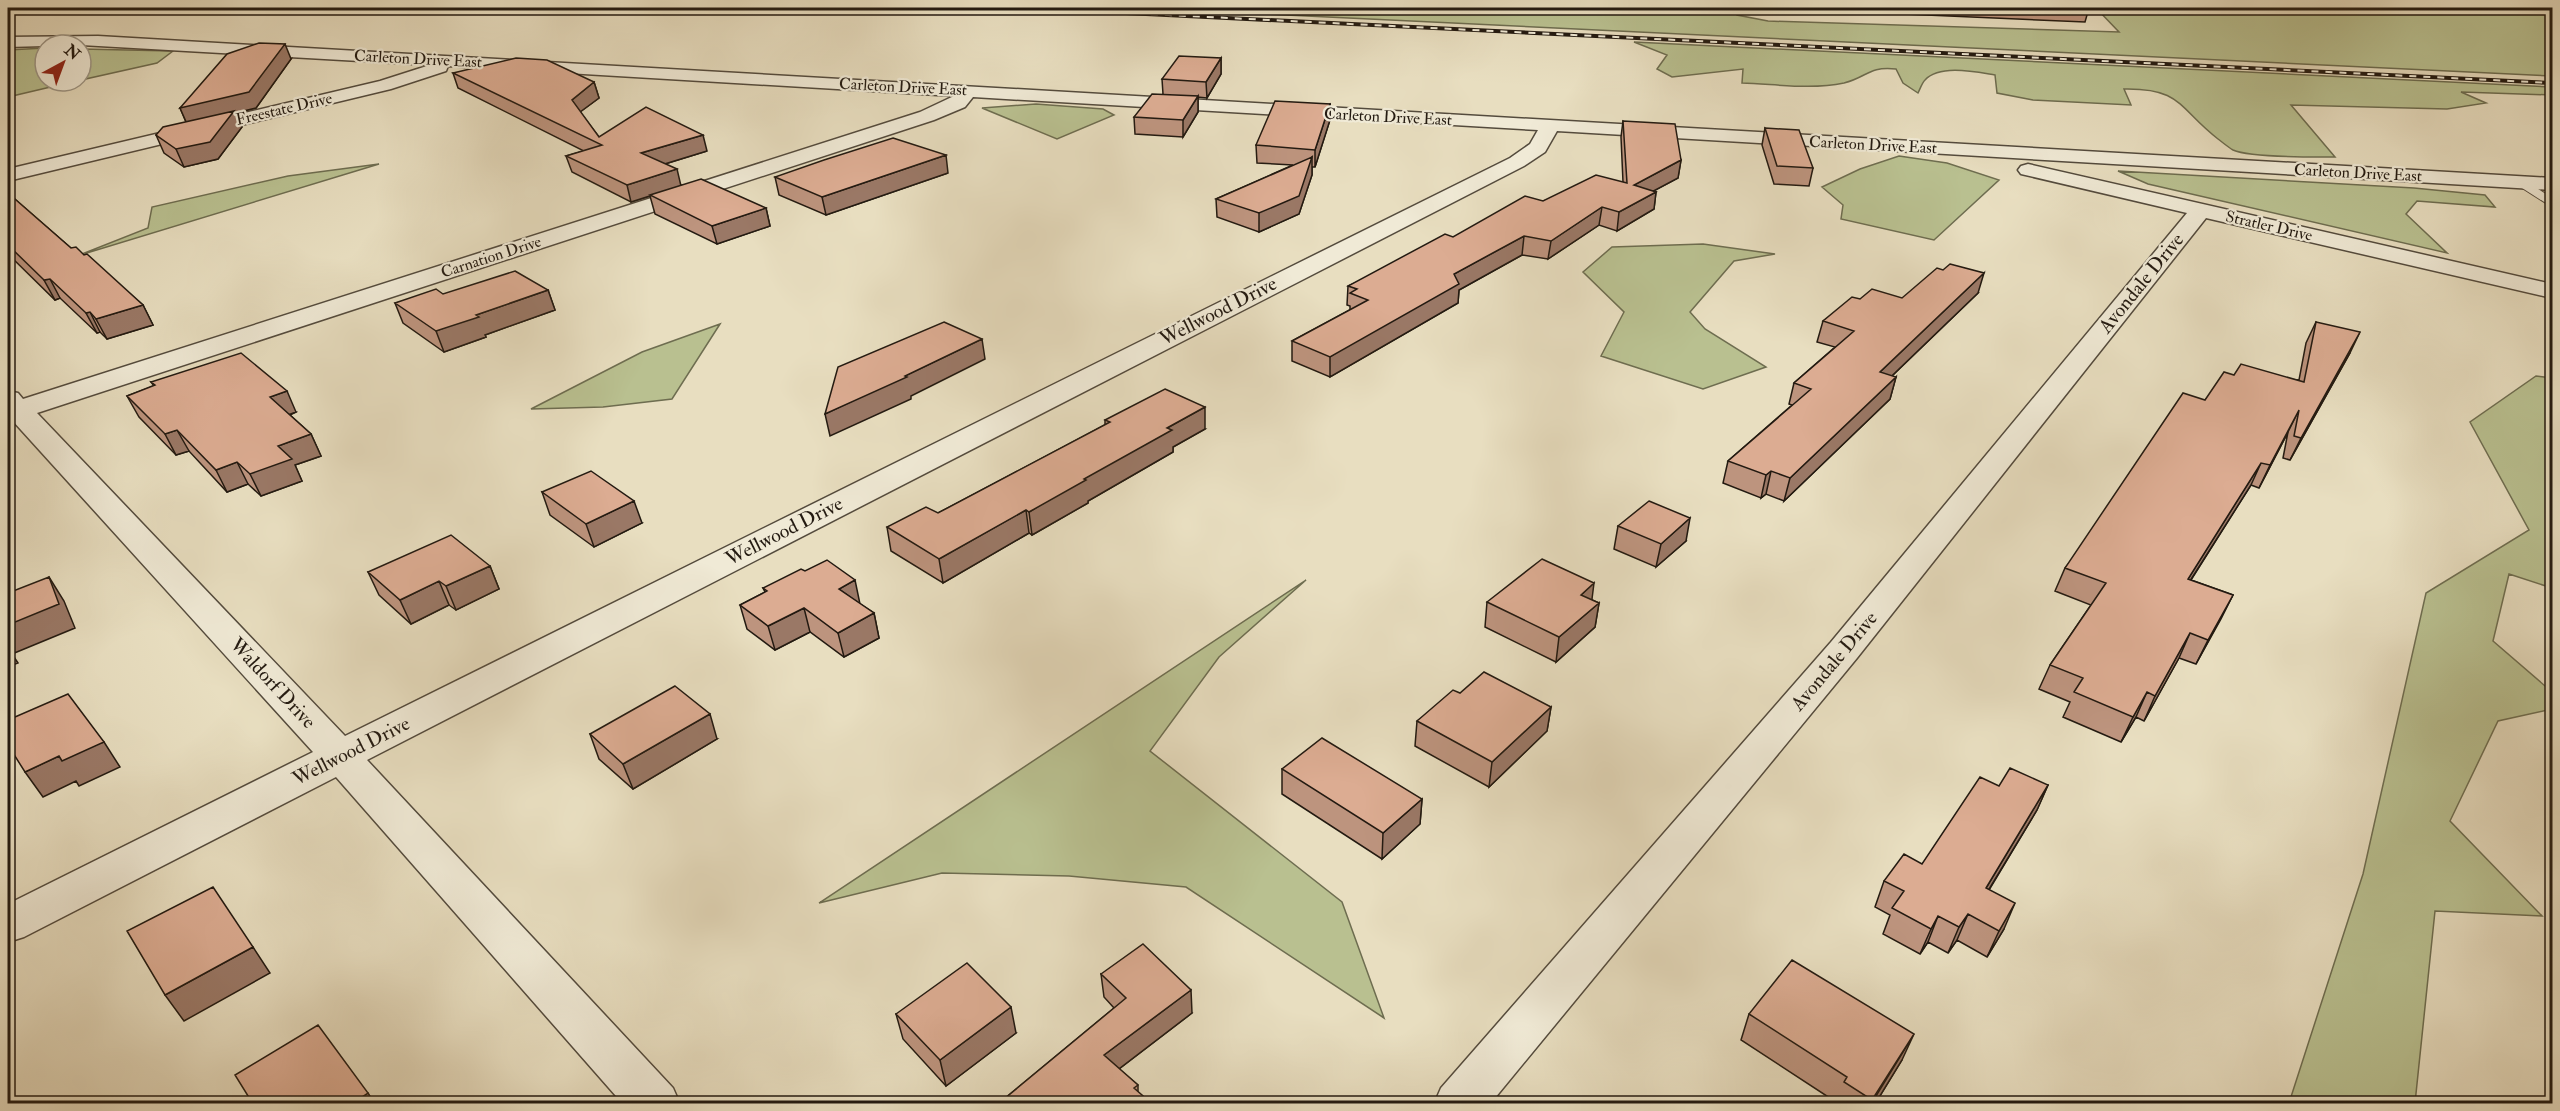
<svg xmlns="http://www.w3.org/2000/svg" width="2560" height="1111" font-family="'IM FELL Double Pica',serif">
<rect width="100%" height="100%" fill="#e8dec0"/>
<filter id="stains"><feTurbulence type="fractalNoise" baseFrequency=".00333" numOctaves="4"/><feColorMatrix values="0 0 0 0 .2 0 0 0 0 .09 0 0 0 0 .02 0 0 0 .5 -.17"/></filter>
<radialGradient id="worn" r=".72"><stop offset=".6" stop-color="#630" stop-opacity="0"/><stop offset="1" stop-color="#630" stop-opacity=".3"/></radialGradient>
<path fill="#b9c090" stroke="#6e6d50" stroke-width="1.5" d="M1141 8H1736L1737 15 1768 21 2119 32 2096 8H2552V76Z
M1634 42 2552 87V95L2461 92 2486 103 2447 109 2291 105 2335 157C2313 157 2251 158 2233 150 2228 147 2222 142 2218 139 2178 108 2182 88 2124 89L2131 105 2033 100 1997 93 1995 75C1976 72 1940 64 1925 80 1922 83 1920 89 1918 93L1903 83 1896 69C1868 66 1868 77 1844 83 1811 90 1775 84 1742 83L1743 69 1672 77 1657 69 1667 55Z
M45 48V81H76L8 97V50Z
M81 49 173 51 157 63 81 80Z
M1036 104 1103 109 1114 115 1057 139 982 108Z
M1899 156 1947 163 1999 180 1934 240 1841 219 1843 205 1822 187 1860 169Z
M379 164 77 256 148 228 152 207 288 176Z
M2118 171 2414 188 2485 195 2495 207 2417 201 2406 214 2447 253 2148 184Z
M1703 244 1775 254 1734 261 1690 312 1705 329 1766 367 1703 389 1601 356 1624 312 1583 272 1612 247Z
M720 324 672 399 603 407 531 409 642 352Z
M2536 376 2552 378V588L2509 574 2493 641 2552 692V709L2498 721 2450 821 2542 916 2435 911 2415 1103H2289L2363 874 2426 593 2529 530 2470 422Z
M1306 580 1219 657 1150 751 1342 902 1384 1018 1186 887 1069 876 942 873 819 903Z"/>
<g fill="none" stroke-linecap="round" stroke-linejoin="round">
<g stroke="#544b3d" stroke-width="2">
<path id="lane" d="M2523 179 2552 198V207L2519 186V180Z"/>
</g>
<g stroke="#544b3d" stroke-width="3">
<path id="street" d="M98 36 2552 178V190L1557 131 1545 152 1524 166 367 760 673 1088 680 1104H623L336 777 24 937 8 942V904L313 752 12 420 8 421V391L18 393 23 399 920 112 954 96 448 66 446 71 391 89 8 181V169L380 81 430 65 81 45 8 47V37ZM973 97 1538 130 1530 144 1510 158 345 736 37 413 934 120 965 107Z
M2028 164 2552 284V298L2206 218 1857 658 1490 1104H1434L1441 1088 1831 642 2187 213 2021 174 2018 170 2021 166Z"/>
</g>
<use href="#lane" fill="#f0ead6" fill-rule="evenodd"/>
<use href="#street" fill="#f0ead6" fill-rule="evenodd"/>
<g stroke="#231a11" stroke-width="4">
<path id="rail" d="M1025 8 2552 83"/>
</g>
<use href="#rail" stroke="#f0ead6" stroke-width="2" stroke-dasharray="7" stroke-linecap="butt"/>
</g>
<path fill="#bd947e" stroke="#231a11" stroke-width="1.5" d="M1877 8H2089L2085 22 1881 13Z
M1221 58V74L1207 98 1198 97V112L1183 137 1135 134 1134 117 1163 94 1162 79Z
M291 59 256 108 235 113 242 127 218 159 184 167 164 153 156 135 186 122 180 108Z
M453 73 594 82 599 98 580 112 599 137 707 151 665 164 681 185 766 208 770 226 717 244 655 214 650 196 631 202 572 172 566 156 584 151 458 88Z
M1330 104V120L1315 167H1312V175L1299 214 1259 232 1217 217 1216 199 1293 165 1257 163 1256 145Z
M1623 121 1681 160 1678 178 1653 191 1656 192 1654 209 1617 231 1599 225 1548 259 1522 255 1459 290 1458 303 1330 377 1292 361V341L1350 310V306L1347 305 1348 286 1543 201 1623 182 1621 137Z
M1765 128 1813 168 1809 186 1774 184 1762 145Z
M948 173 826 215 779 195 775 177Z
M8 193 71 248 84 255 143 305 153 325 107 339 100 332 97 333 60 298 55 300 8 254Z
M548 290 555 310 485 335 486 337 444 352 403 323 395 303 443 294Z
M1978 293 1892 376 1896 377 1890 399 1784 501 1766 494 1761 498 1723 483 1728 461 1792 405 1789 404 1794 383 1835 347 1817 342 1823 321 1860 299 1902 298Z
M2316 322 2350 353 2290 460 2283 458 2288 432 2259 488 2251 485 2191 580 2233 595 2196 664 2179 658 2144 721 2136 717 2121 742 2063 717 2070 702 2039 689 2050 665 2091 605 2055 591 2065 568 2205 400 2234 375 2299 380 2306 343Z
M151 382 296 412 290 415 311 434 321 456 295 465 302 481 261 496 248 484 227 492 189 451 176 455 139 417 127 396 154 386Z
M1105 420 1205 429 1173 447V452L1088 501V503L1032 535 1029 533 943 583 891 551 887 527 938 513 1105 425Z
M542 492 642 523 594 547 550 515Z
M1618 526 1686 541 1656 567 1614 549Z
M490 566 499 589 456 610 449 605 411 624 379 595 368 572Z
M763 588 860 604 874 613 879 638 844 657 810 632 775 650 747 629 740 605 765 592Z
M1592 600 1599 603 1595 627 1556 662 1485 627 1487 602Z
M1460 693 1551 707 1547 731 1489 787 1415 746 1417 721Z
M590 734 717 739 633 789 599 759Z
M1282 769 1422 799 1420 824 1382 859 1282 794Z
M2048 785 2037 810 1989 890 2004 929 1987 957 1957 940 1948 953 1928 942 1920 954 1883 934 1890 915 1875 907 1884 881 1922 864 1999 786Z
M1101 974 1192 1013 1119 1069 1138 1085V1092L998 1104 1114 1008 1104 997Z
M896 1014 1016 1033 946 1086 903 1039Z
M1749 1014 1902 1060 1875 1104H1836V1102L1741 1040Z"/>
<path fill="#9a7866" stroke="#231a11" stroke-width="1.5" d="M285 44 291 59 256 108 235 113 242 127 218 159 184 167 176 149 187 124 180 108Z
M1221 58V74L1207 98 1206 82Z
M594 82 599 98 576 115 572 100Z
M1198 96V112L1183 137V120Z
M1330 104V120L1315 167V150Z
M703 135 707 151 645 170 641 153Z
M946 155 948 173 826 215 822 197Z
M1312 157V175L1299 214 1259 232V213Z
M1681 160 1678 178 1631 203 1634 185Z
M677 169 681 186 631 202 627 185Z
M1656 192 1654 209 1617 231 1619 212Z
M1602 207 1599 225 1548 259 1551 241Z
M766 208 770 226 717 244 712 226Z
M1524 236 1522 255 1459 290 1458 303 1330 377V357L1454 274Z
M1984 273 1978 293 1874 393 1880 372Z
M50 279 60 298 55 300 44 280Z
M548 290 555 310 485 335 486 337 444 352 436 331 476 315Z
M143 305 153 325 107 339 96 319Z
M90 312 100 332 97 333 86 313Z
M2360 332 2350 353 2290 460 2301 438Z
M982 339 985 359 911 396V399L830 436 825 414Z
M1896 377 1890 399 1784 501 1790 478Z
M287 391 296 412 280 418 270 397Z
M1205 407V429L1173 447V452L1088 501V503L1032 535 1029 512 1167 428Z
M2299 410 2288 432 2259 488 2270 465Z
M177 430 189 451 176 455 165 434Z
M311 434 321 456 295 465 302 481 261 496 250 474 278 446Z
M237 462 248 484 227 492 216 470Z
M2261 463 2251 485 2176 603 2188 579Z
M1771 471 1766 494 1761 498 1766 475Z
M634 501 642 523 594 547 586 524Z
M1026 510 1029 533 943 583 939 559Z
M1690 518 1686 541 1656 567 1661 544Z
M490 566 499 589 456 610 446 586Z
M49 577 64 601 75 628 12 654 8 648V625Z
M855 580 860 604 839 589Z
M439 581 449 605 411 624 400 600Z
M1594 583 1591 607 1581 595Z
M2233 595 2221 619 2196 664 2208 640Z
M1599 603 1595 627 1556 662 1559 637Z
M804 608 810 632 775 650 768 626Z
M874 613 879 638 844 657 838 633Z
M2190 633 2179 658 2144 721 2155 696Z
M8 648 18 663 8 667Z
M2147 692 2136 717 2121 742 2133 717Z
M1551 707 1547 731 1489 787 1492 762Z
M710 714 717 739 633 789 623 764Z
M104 742 120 767 79 786 76 781 43 797 25 772 59 756Z
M2048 785 2037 810 1974 914 1986 888Z
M1422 799 1420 824 1382 859 1383 833Z
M2015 903 2004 929 1987 957 1999 931Z
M1968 914 1957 940 1948 953 1959 927Z
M1938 916 1928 942 1920 954 1931 929Z
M253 947 270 973 184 1021 165 995Z
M1191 990 1192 1013 1107 1078 1104 1055Z
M1011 1007 1016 1033 946 1086 940 1060Z
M1914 1034 1902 1060 1875 1104H1871Z
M368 1093 375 1104H362L359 1099Z"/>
<path fill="#dcac92" stroke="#231a11" stroke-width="1.5" d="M259 43 285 44 249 92 180 108 227 54Z
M1179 56 1221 58 1206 82 1162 79Z
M516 58 547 60 594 82 572 100 599 137 646 107 703 135 641 153 677 169 627 185 566 156 602 145 453 73Z
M1152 94 1198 96 1183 120 1134 117Z
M1275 101 1330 104 1315 150 1256 145Z
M234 111 210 142 176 149 156 135 163 127Z
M1623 121 1675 124 1681 160 1634 185 1656 192 1619 212 1602 207 1551 241 1524 236 1454 274 1459 284 1330 357 1292 341 1368 300 1350 293 1357 289 1348 286 1445 234 1453 237 1525 196 1543 201 1596 175 1627 183Z
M1765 128 1799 130 1813 168 1777 166Z
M893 138 946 155 822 197 775 177 824 160Z
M1312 157 1299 196 1259 213 1216 199Z
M701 179 766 208 712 226 650 195Z
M8 193 71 248 76 247 84 255 87 254 143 305 96 319 90 312 86 313 50 279 44 280 8 245Z
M1950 264 1984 273 1880 372 1896 377 1790 478 1771 471 1766 475 1728 461 1811 389 1794 383 1854 331 1823 321 1852 297 1860 299 1872 289 1902 298 1937 268 1943 270Z
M515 271 548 290 476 315 479 317 436 331 395 303 436 289 443 294Z
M944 322 982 339 905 376 907 377 825 414 838 367Z
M2316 322 2360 332 2301 438 2294 436 2299 410 2270 465 2261 463 2188 579 2233 595 2208 640 2190 633 2155 696 2147 692 2133 717 2074 692 2083 678 2050 665 2106 583 2065 568 2183 393 2205 400 2224 372 2234 375 2241 364 2304 382Z
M241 353 287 391 270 397 311 434 278 446 292 459 250 474 237 462 216 470 177 430 165 434 127 396 155 385 151 382Z
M1165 389 1205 407 1167 428 1172 430 1084 479 1086 480 1029 512 1026 510 939 559 887 527 926 507 938 513 1110 422 1105 420Z
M591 471 634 501 586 524 542 492Z
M1649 501 1690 518 1661 544 1618 526Z
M451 535 490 566 446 586 439 581 400 600 368 572Z
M1542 559 1594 583 1581 595 1599 603 1559 637 1487 602Z
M827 560 855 580 839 589 874 613 838 633 804 608 768 626 740 605 767 591 763 588 801 569 805 571Z
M49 577 59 604 8 625V593Z
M1484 672 1551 707 1492 762 1417 721 1453 690 1460 693Z
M675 686 710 714 623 764 590 734Z
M68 694 104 742 62 761 59 756 25 772 8 745V720Z
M1322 738 1422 799 1383 833 1282 769Z
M2010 768 2048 785 1986 888 2015 903 1999 931 1968 914 1959 927 1938 916 1931 929 1892 908 1904 891 1884 881 1904 854 1922 864 1980 777 1999 786Z
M213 887 253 947 165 995 127 931Z
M1143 944 1191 990 1104 1055 1138 1085 1134 1088 1150 1102 1149 1104H998L1126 998 1101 974Z
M1792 960 1914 1034 1872 1100 1844 1082 1847 1077 1749 1014Z
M967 963 1011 1007 940 1060 896 1014Z
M318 1025 368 1093 359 1099 363 1104H253L235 1075Z"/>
<g text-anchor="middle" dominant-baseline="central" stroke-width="4.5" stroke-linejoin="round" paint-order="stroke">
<g font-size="16" fill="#231a11" stroke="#f0ead6">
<text transform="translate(418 59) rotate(3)">Carleton Drive East</text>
<text transform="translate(903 87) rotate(3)">Carleton Drive East</text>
<text transform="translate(284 109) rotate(-13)">Freestate Drive</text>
<text transform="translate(1388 117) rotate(3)">Carleton Drive East</text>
<text transform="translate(1873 145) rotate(3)">Carleton Drive East</text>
<text transform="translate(2358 173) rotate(3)">Carleton Drive East</text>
<text transform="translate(2269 226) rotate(13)">Stratler Drive</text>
<text transform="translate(491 257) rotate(-18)">Carnation Drive</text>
</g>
<g font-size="20" fill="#231a11" stroke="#f0ead6">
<text transform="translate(2141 283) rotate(-51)">Avondale Drive</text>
<text transform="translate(1218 311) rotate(-27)">Wellwood Drive</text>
<text transform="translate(784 531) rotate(-27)">Wellwood Drive</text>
<text transform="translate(1834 661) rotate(-50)">Avondale Drive</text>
<text transform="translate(273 683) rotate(47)">Waldorf Drive</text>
<text transform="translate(351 751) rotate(-27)">Wellwood Drive</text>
</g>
</g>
<rect width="2560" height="1111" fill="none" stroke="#e8dec0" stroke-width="30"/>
<rect x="9" y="9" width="2542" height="1093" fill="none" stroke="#231a11" stroke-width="3"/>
<rect x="15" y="15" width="2530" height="1081" fill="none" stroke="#231a11" stroke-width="1.5"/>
<g transform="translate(63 63) rotate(41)"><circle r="28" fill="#f0ead6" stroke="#9e9787" stroke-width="1.5"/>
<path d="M0-4.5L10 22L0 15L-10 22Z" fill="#8f2418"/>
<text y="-9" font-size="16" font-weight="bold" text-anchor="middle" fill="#231a11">N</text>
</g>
<rect width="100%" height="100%" filter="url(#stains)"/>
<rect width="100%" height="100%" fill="url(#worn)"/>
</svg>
